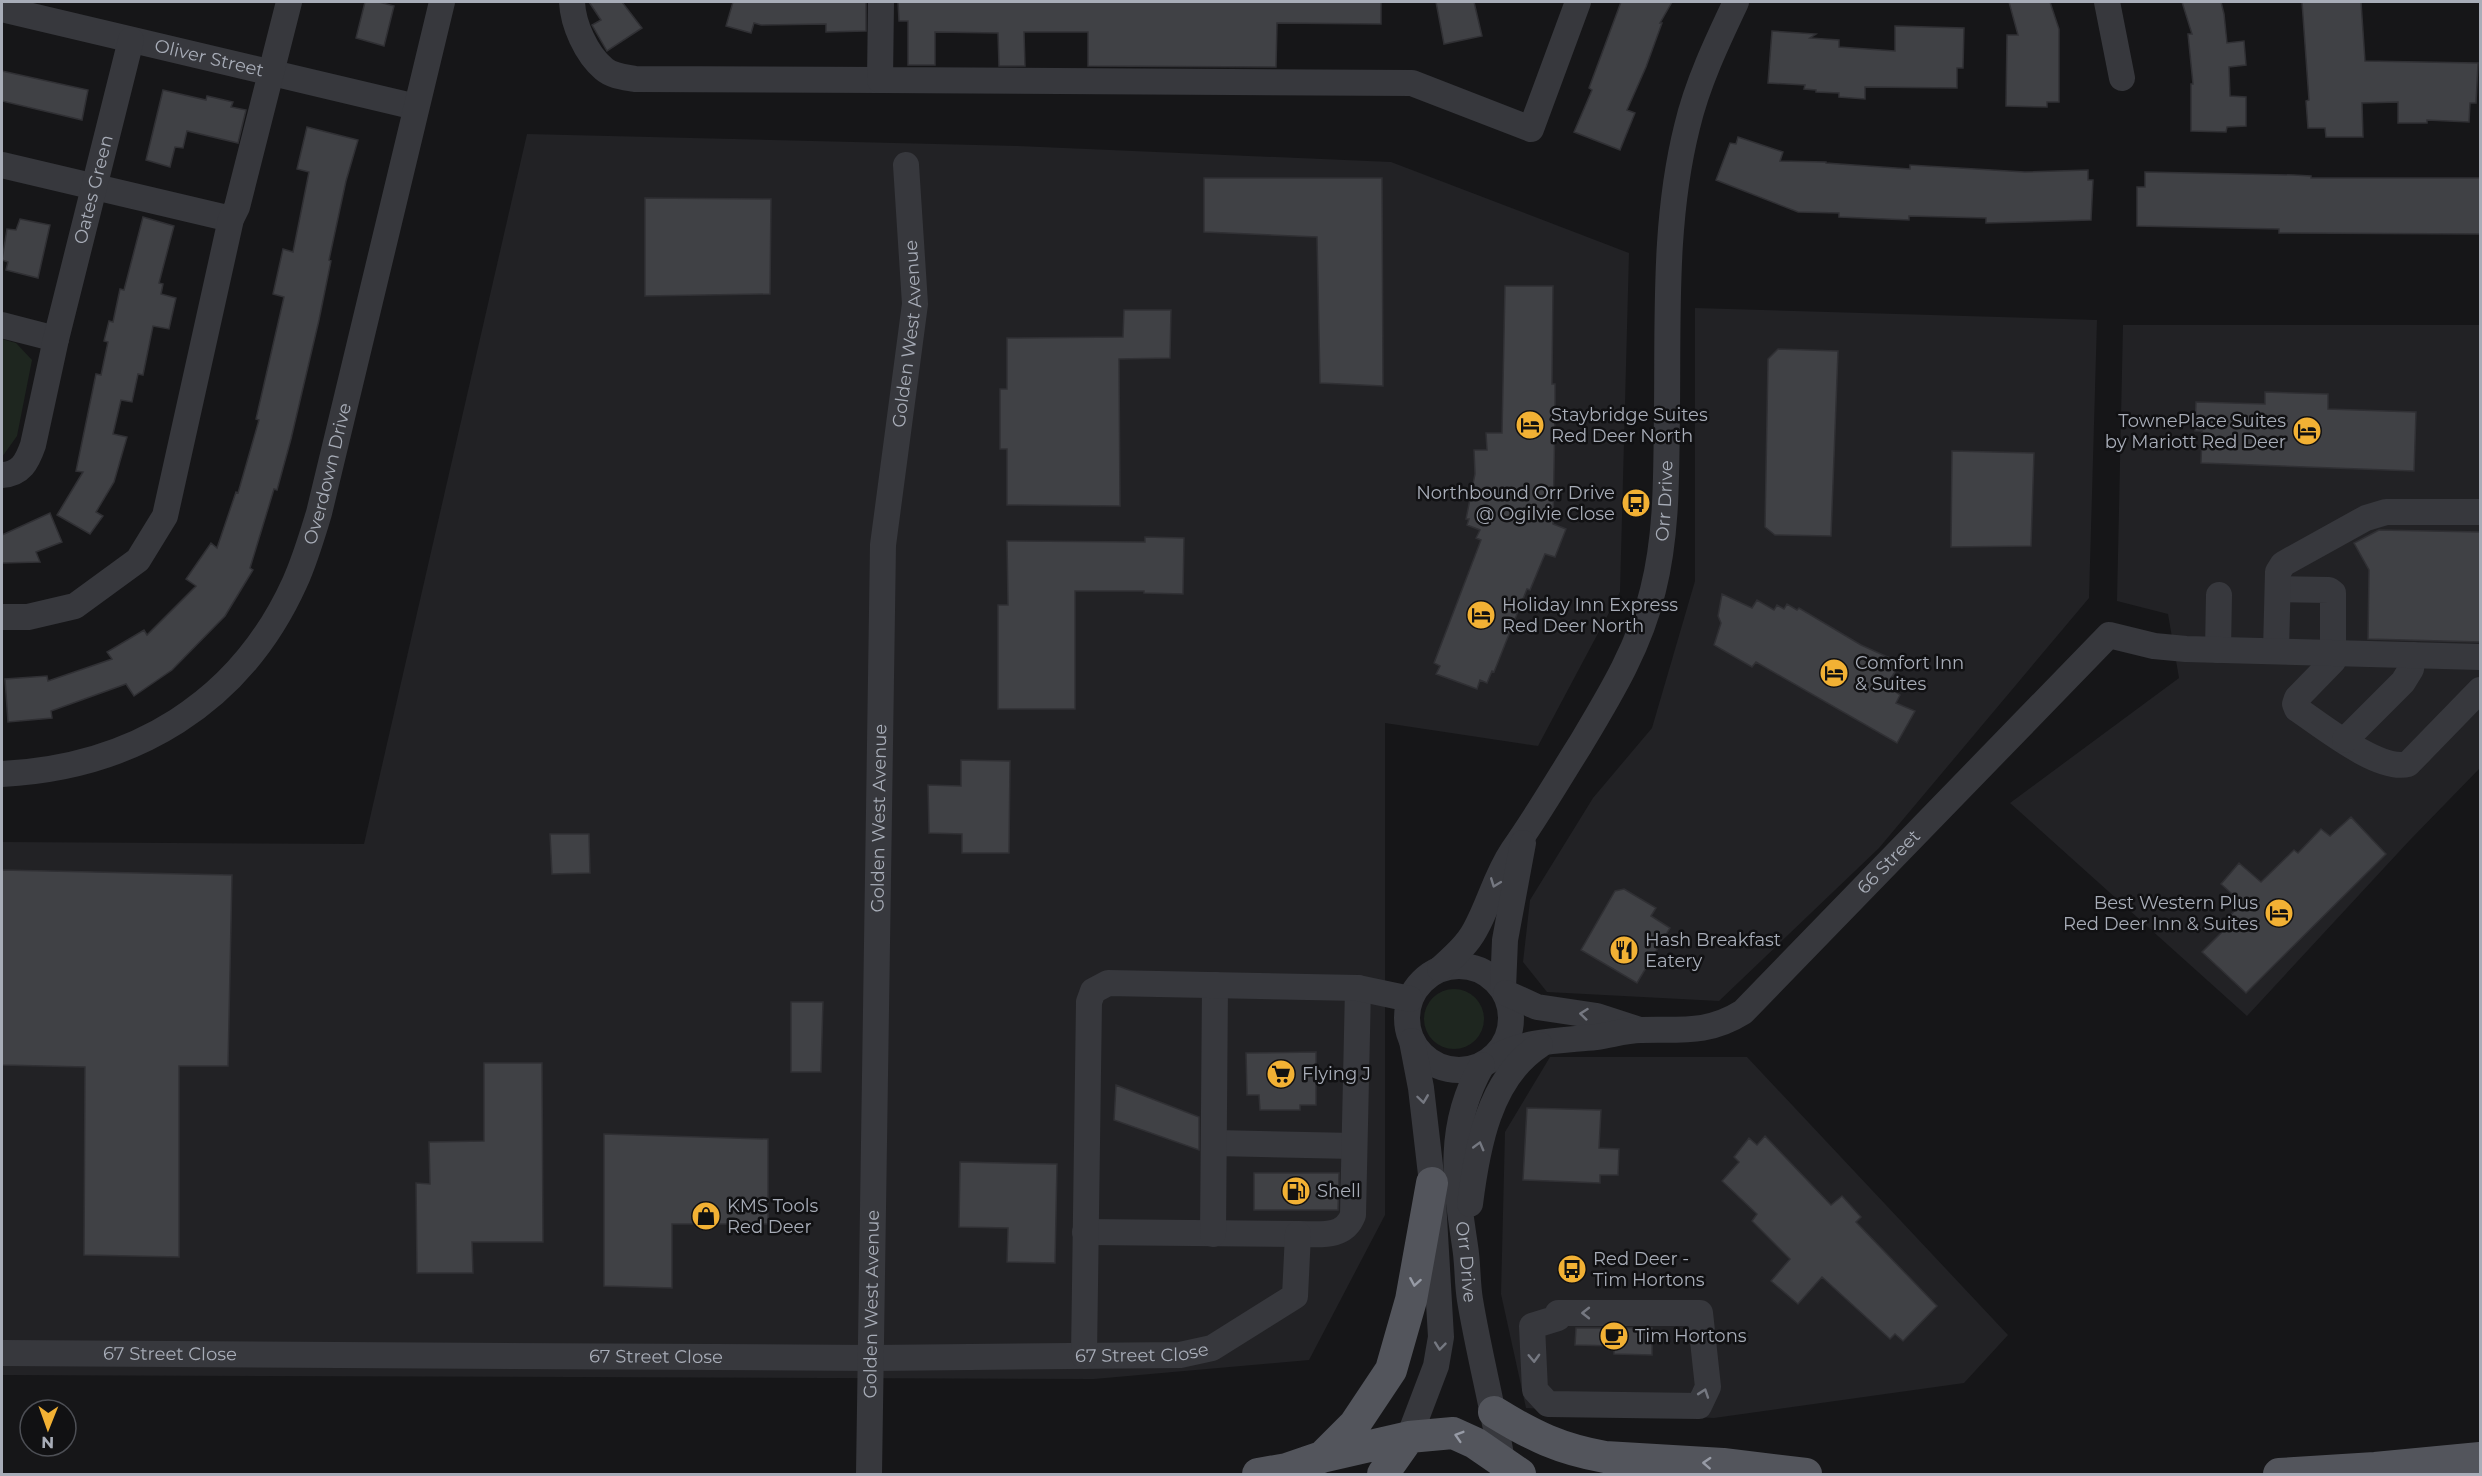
<svg xmlns="http://www.w3.org/2000/svg" width="2482" height="1476" font-family="Montserrat,sans-serif">
<rect width="100%" height="100%" fill="#161618"/>
<path fill="#222225" d="M527 134 1018 146 1391 162 1629 253 1620 592 1538 746 1385 723V1215L1309 1360 1094 1379 2 1375V842L364 844Z
M1695 308 2097 320 2089 598 1879 848 1719 1001 1547 992 1523 962 1530 900 1593 798 1652 728 1695 581Z
M2123 325H2480V768L2409 841 2247 1016 2010 803 2179 678 2168 614 2117 601Z
M1550 1057H1747L2008 1335 1964 1383 1714 1418 1526 1408 1501 1294 1505 1132Z"/>
<path fill="#1e261f" d="M2 339 16 343 32 360 17 436 2 457Z
M1424 1019a30 30 0 1 1 60 0a30 30 0 1 1-60 0Z"/>
<path fill="#404145" stroke="#303034" stroke-width="1.5" d="M365 2H379L394 6 384 46 356 38Z
M589 2H622L642 28 607 51 592 25 601 20Z
M733 2H866V31L826 32V24L761 25 754 23 751 33 726 26Z
M898 2H1381V24L1277 23 1276 67 1088 66V32H1024L1025 66H999L998 33 935 32V65H908V21H899Z
M1436 2H1474L1482 36 1444 44Z
M1621 2H1672L1660 23H1662L1646 67 1627 110 1635 113 1620 150 1574 132 1592 90 1589 88Z
M2009 2H2050L2059 29V102H2047V107L2006 106 2007 35H2018Z
M2182 2H2221L2224 14 2227 43 2244 41 2246 65 2229 67 2230 96 2246 97V126L2227 127 2226 132 2191 131V84H2193L2188 34H2192Z
M2302 2H2361L2365 61 2478 63 2476 103H2470L2469 122 2427 120V123H2398V102L2362 103 2363 137H2326L2325 128H2308L2306 101 2309 100Z
M1895 26 1964 28 1963 68H1957V88L1865 87V99L1839 97V93L1816 92V90L1804 89 1805 85 1768 83 1772 31 1816 34 1810 38 1839 40V47L1895 51Z
M2 71 88 90 82 120 2 101Z
M163 90 206 100 207 96 233 102 231 107 246 110 238 143 187 131 183 148 175 147 170 167 146 160Z
M307 127 358 140 346 181 329 260 331 261 319 320 291 439 277 490 274 489 250 568 253 570 225 616 172 670 134 696 126 684 51 711 52 718 8 722 5 679 47 676 48 681 112 659 107 652 144 630 147 635 196 586 186 579 211 543 217 548 236 492 238 493 259 420 256 419 284 297 273 294 283 249 293 252 309 172 297 169Z
M1738 137 1783 152 1780 161 1826 162V163L1910 169V165L2025 172 2088 170V180H2093L2091 220 1986 223V218L1909 216V220L1839 217V213L1798 212 1716 180 1730 143 1736 144Z
M2145 172 2294 175 2311 176V178H2481V234L2279 233V229L2137 226V187H2145Z
M1204 178H1382L1383 386 1320 383 1317 237 1204 232Z
M645 198 771 199 770 294 645 296Z
M143 217 174 226 159 283 163 284 161 294 176 298 169 329 153 326 143 375 138 374 132 402 121 400 113 434 127 437 114 482 96 512 103 516 90 534 57 515 83 472 76 471 96 374 101 375 108 342 104 341 109 321 113 322 120 289 124 290Z
M20 219 50 225 38 278 6 270 8 262 2 260 7 229 16 230Z
M1505 286H1553L1552 384H1555V416L1553 524 1566 529 1555 557 1545 554 1530 590 1527 589 1494 672 1492 671 1487 683 1480 680 1477 689 1436 674 1440 666 1434 663 1481 540 1476 538 1480 530 1467 525 1469 519H1466L1475 474 1474 450H1487L1486 433H1502Z
M1124 310H1171L1170 358 1119 359 1120 506 1007 505V449H1000V389H1007V338L1123 337Z
M1778 349 1838 351 1831 536 1775 535 1765 527 1768 359Z
M2265 392 2328 394V409L2416 412 2414 471 2201 463 2202 431H2195L2196 402 2265 404Z
M1952 451 2034 453 2031 546 1951 547Z
M50 513 62 542 36 552 40 562 2 563V535Z
M2379 530 2481 532V642L2368 639 2369 570 2354 543Z
M1145 537 1184 538 1183 594 1144 593V591H1075V709H998V605H1008L1007 541 1145 542Z
M1722 594 1752 608 1757 600 1774 610 1777 605 1784 609 1787 604 1797 610 1799 608 1861 645 1901 663 1891 678 1897 682 1893 690 1900 695 1896 703 1915 711 1897 743 1756 662 1752 667 1714 645 1721 623 1718 616Z
M961 760 1010 761 1009 853H962V834L929 833 928 785 961 786Z
M2351 817 2386 854 2246 993 2202 952 2227 927 2224 924 2241 902 2221 884 2239 863 2261 882 2294 850 2298 853 2321 829 2330 836Z
M550 834H589L590 873 552 874Z
M2 870 232 875 228 1066H179V1257L84 1255 85 1067 2 1065Z
M1624 889 1656 908 1651 916 1670 928 1637 983 1581 950 1615 891Z
M791 1002H823L821 1072H791Z
M1316 1052V1105H1300V1110H1260L1259 1095H1247L1246 1053Z
M484 1063H542L543 1242H472L473 1273H417L416 1183 430 1184 429 1142 484 1141Z
M1116 1085 1199 1117V1150L1114 1120Z
M1527 1108 1601 1110 1599 1148 1619 1149 1618 1175H1600V1183L1523 1180Z
M604 1134 768 1139V1224H672V1288L604 1286Z
M1765 1136 1831 1205 1842 1196 1861 1217 1856 1222 1937 1306 1903 1341 1895 1334 1890 1339 1822 1277 1798 1304 1771 1281 1790 1259 1752 1221 1757 1214 1722 1181 1739 1162 1734 1157 1749 1138 1757 1145Z
M960 1162 1057 1164 1055 1263 1007 1262 1008 1228 959 1227Z
M1254 1173H1339L1338 1210H1254Z
M1576 1328H1652V1355L1614 1354V1346L1575 1345Z"/>
<g fill="none" stroke-linecap="round" stroke-linejoin="round">
<g stroke="#37383d" stroke-width="26">
<path d="M572 2C573 24 586 54 604 69 612 76 624 77 635 79L880 80"/>
<path d="M881 2 880 80 1412 83 1531 129 1578 2"/>
<path d="M2107 2 2122 78"/>
<path id="s1" d="M2 9 416 107"/>
<path d="M2 165 231 219"/>
<path d="M2 325 56 339"/>
<path id="s2" d="M2 475C21 474 27 462 33 445L56 339 131 40"/>
<path d="M2278 589 2329 590 2333 593V661L2297 698 2295 704 2297 709C2321 725 2379 772 2408 764L2480 690"/>
<path d="M2 617H28L75 606 138 560 165 516 231 219 237 207 289 2"/>
<path d="M2218 650 2219 595"/>
<path d="M2276 651 2278 572 2283 564 2366 518 2386 512H2480"/>
<path d="M2345 740 2403 682 2411 669 2413 655"/>
<path id="s3" d="M2 774C133 767 240 704 295 582 305 560 312 536 319 513L442 2"/>
<circle cx="1459" cy="1018" r="52"/>
<path id="s4" d="M1440 969C1453 957 1467 945 1475 930 1490 903 1495 877 1513 850 1537 816 1558 780 1580 745 1610 695 1640 646 1653 590 1668 530 1666 469 1667 408 1668 314 1664 219 1687 127 1697 84 1717 42 1736 2"/>
<path d="M1503 988 1505 940 1523 843"/>
<path d="M1506 993 1537 1007 1597 1016 1637 1029"/>
<path id="s5" d="M1493 1058C1529 1040 1557 1041 1596 1037 1611 1035 1626 1030 1641 1030 1681 1029 1708 1034 1743 1012L2109 635 2154 646 2186 649 2480 657"/>
<path id="s6" d="M1482 1065C1447 1126 1455 1180 1465 1246 1468 1264 1467 1282 1470 1300 1479 1354 1493 1407 1502 1461"/>
<path d="M1214 1143 1354 1146"/>
<path d="M1470 1204C1477 1148 1489 1078 1540 1045"/>
<path d="M1085 1232 1298 1234C1319 1234 1344 1239 1353 1215L1358 988"/>
<path d="M1213 1234 1215 985"/>
<path d="M1558 1313H1700L1708 1387 1699 1406 1548 1404 1535 1390 1532 1326 1558 1318"/>
<path id="s7" d="M2 1353 873 1358 1180 1355 1212 1348 1295 1296 1298 1234"/>
<path d="M1084 1356 1089 1002 1093 991 1108 983 1358 988 1410 999"/>
<path d="M1409 1437 1436 1366 1441 1337 1432 1183 1421 1088 1412 1041"/>
<path id="s8" d="M869 1474 883 545 915 304 906 165"/>
</g>
<path stroke="#53555c" stroke-width="32" d="M1494 1412C1533 1436 1560 1449 1605 1457L1723 1464 1806 1474
M1322 1457 1355 1424 1391 1370 1411 1300 1432 1183
M1258 1474 1287 1469 1322 1457 1409 1437 1453 1433 1475 1443 1520 1474
M1383 1474 1409 1437
M2279 1474 2375 1468 2480 1458"/>
</g>
<defs><path id="oneway-chevron" d="M-2-3.5L2.5 0L-2 3.5" fill="none" stroke-width="1.6" stroke-linecap="round" stroke-linejoin="round" transform="scale(1.5)"/></defs>
<g stroke="#757881">
<use href="#oneway-chevron" transform="translate(1495 883) rotate(111)"/>
<use href="#oneway-chevron" transform="translate(1584 1014) rotate(-174)"/>
<use href="#oneway-chevron" transform="translate(1423 1099) rotate(82)"/>
<use href="#oneway-chevron" transform="translate(1479 1146) rotate(-75)"/>
<use href="#oneway-chevron" transform="translate(1586 1313) rotate(-180)"/>
<use href="#oneway-chevron" transform="translate(1440 1346) rotate(96)"/>
<use href="#oneway-chevron" transform="translate(1534 1358) rotate(88)"/>
<use href="#oneway-chevron" transform="translate(1704 1393) rotate(-71)"/>
</g>
<g stroke="#979ba6">
<use href="#oneway-chevron" transform="translate(1415 1282) rotate(100)"/>
<use href="#oneway-chevron" transform="translate(1459 1436) rotate(-163)"/>
<use href="#oneway-chevron" transform="translate(1707 1463) rotate(-177)"/>
</g>
<defs>
<g id="hotel-disc" transform="scale(1.5)"><circle r="9.5" fill="#f2b134" stroke="#111113"/><path d="M-6-4.5h1.5V1H6V5H4.5V3h-9V5H-6ZM-4 0a1.8 1.8 0 1 1 3.6 0ZM.5 0V-2.5h3Q6-2.5 6 0Z" fill="#111"/></g>
<g id="bus-disc" transform="scale(1.5)"><circle r="9.5" fill="#f2b134" stroke="#111113"/><path d="M-5-6H5V4H4V6H2V4H-2V6H-4V4H-5ZM-3.5-4V0h7V-4ZM-3.5 1.2v1.5H-2V1.2ZM2 1.2v1.5H3.5V1.2Z" fill="#111"/></g>
<g id="restaurant-disc" transform="scale(1.5)"><circle r="9.5" fill="#f2b134" stroke="#111113"/><path d="M-5-6h1v4h1v-4h1v4h1v-4h1v5L-1.5 .5V6h-2V.5L-5-1ZM5-6V6H3V1.5H1.5Q1.5-4 5-6Z" fill="#111"/></g>
<g id="supermarket-disc" transform="scale(1.5)"><circle r="9.5" fill="#f2b134" stroke="#111113"/><path d="M-6-5.5h2.5l.6 2H6L4.5 2H-2.5L-4.4-4H-6ZM-1.5 3.2a1.3 1.3 0 1 0 .1 0ZM3 3.2a1.3 1.3 0 1 0 .1 0Z" fill="#111"/></g>
<g id="fuel-disc" transform="scale(1.5)"><circle r="9.5" fill="#f2b134" stroke="#111113"/><path d="M-5.5-6h7V0h2V4h1.3V-2.5L3-4.5l.8-.8L6-3V5H2.5V1h-1V6h-7ZM-4.2-4.7v3.2H.2V-4.7Z" fill="#111"/></g>
<g id="shop-disc" transform="scale(1.5)"><circle r="9.5" fill="#f2b134" stroke="#111113"/><path d="M-5-2.5h2.3a2.7 3.5 0 0 1 5.4 0H5L5.5 6h-11ZM-1.5-2.5h3a1.5 2.3 0 0 0-3 0Z" fill="#111"/></g>
<g id="cafe-disc" transform="scale(1.5)"><circle r="9.5" fill="#f2b134" stroke="#111113"/><path d="M-5.5-4.5H6V0H3Q3 3.5 0 3.5H-2.5Q-5.5 3.5-5.5 0ZM3-3.2v2h1.7v-2ZM-6 4.5H4V6H-6Z" fill="#111"/></g>
</defs>
<g fill-rule="evenodd">
<use href="#hotel-disc" x="1530" y="425"/>
<use href="#hotel-disc" x="2307" y="431"/>
<use href="#bus-disc" x="1636" y="503"/>
<use href="#hotel-disc" x="1481" y="615"/>
<use href="#hotel-disc" x="1834" y="673"/>
<use href="#hotel-disc" x="2279" y="913"/>
<use href="#restaurant-disc" x="1624" y="950"/>
<use href="#supermarket-disc" x="1281" y="1074"/>
<use href="#fuel-disc" x="1296" y="1191"/>
<use href="#shop-disc" x="706" y="1216"/>
<use href="#bus-disc" x="1572" y="1269"/>
<use href="#cafe-disc" x="1614" y="1336"/>
</g>
<g text-anchor="middle" dominant-baseline="central" stroke-width="5" stroke-linejoin="round" paint-order="stroke">
<g font-size="18" fill="#a8adb8" stroke="#111113">
<text stroke="none"><textPath href="#s1" startOffset="213">Oliver Street</textPath></text>
<text stroke="none"><textPath href="#s2" startOffset="309">Oates Green</textPath></text>
<text stroke="none"><textPath href="#s8" startOffset="1142">Golden West Avenue</textPath></text>
<text stroke="none"><textPath href="#s3" startOffset="483">Overdown Drive</textPath></text>
<text stroke="none"><textPath href="#s4" startOffset="528">Orr Drive</textPath></text>
<text stroke="none"><textPath href="#s8" startOffset="656">Golden West Avenue</textPath></text>
<text stroke="none"><textPath href="#s5" startOffset="466">66 Street</textPath></text>
<text stroke="none"><textPath href="#s6" startOffset="202">Orr Drive</textPath></text>
<text stroke="none"><textPath href="#s8" startOffset="170">Golden West Avenue</textPath></text>
<text stroke="none"><textPath href="#s7" startOffset="1140">67 Street Close</textPath></text>
<text stroke="none"><textPath href="#s7" startOffset="168">67 Street Close</textPath></text>
<text stroke="none"><textPath href="#s7" startOffset="654">67 Street Close</textPath></text>
</g>
<g font-size="18" fill="#a8adb8" stroke="#111113" text-anchor="start">
<text x="1551" y="415">Staybridge Suites<tspan x="1551" dy="21">Red Deer North</tspan></text>
<text x="2286" y="421" text-anchor="end">TownePlace Suites<tspan x="2286" dy="21">by Mariott Red Deer</tspan></text>
<text x="1615" y="493" text-anchor="end">Northbound Orr Drive<tspan x="1615" dy="21">@ Ogilvie Close</tspan></text>
<text x="1502" y="605">Holiday Inn Express<tspan x="1502" dy="21">Red Deer North</tspan></text>
<text x="1855" y="663">Comfort Inn<tspan x="1855" dy="21">&amp; Suites</tspan></text>
<text x="2258" y="903" text-anchor="end">Best Western Plus<tspan x="2258" dy="21">Red Deer Inn &amp; Suites</tspan></text>
<text x="1645" y="940">Hash Breakfast<tspan x="1645" dy="21">Eatery</tspan></text>
<text x="1302" y="1074">Flying J</text>
<text x="1317" y="1191">Shell</text>
<text x="727" y="1206">KMS Tools<tspan x="727" dy="21">Red Deer</tspan></text>
<text x="1593" y="1259">Red Deer -<tspan x="1593" dy="21">Tim Hortons</tspan></text>
<text x="1635" y="1336">Tim Hortons</text>
</g>
</g>
<rect width="2482" height="1476" fill="none" stroke="#a8adb8" stroke-width="6"/>
<g transform="translate(48 1428) rotate(181)"><circle r="28" fill="#111113" stroke="#4d4f55" stroke-width="1.5"/>
<path d="M0-4.5L10 22L0 15L-10 22Z" fill="#f2b134"/>
<text y="-9" font-size="16" font-weight="bold" text-anchor="middle" fill="#a8adb8">N</text>
</g>
</svg>
